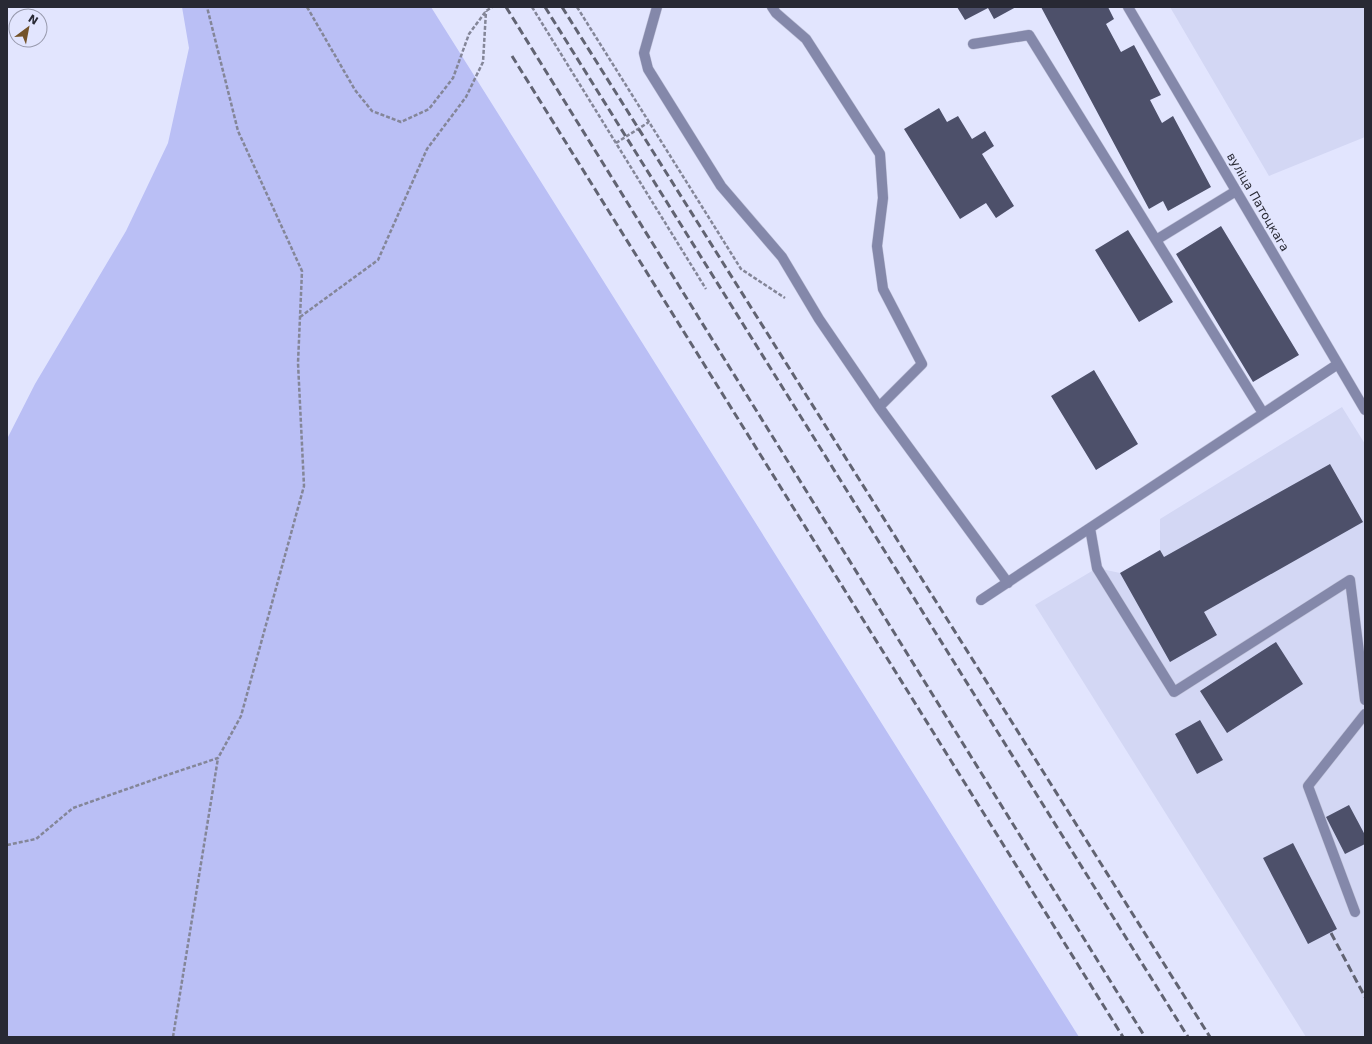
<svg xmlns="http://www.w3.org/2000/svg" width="1372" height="1044" font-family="'DejaVu Sans',sans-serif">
<rect width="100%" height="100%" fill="#e2e5fe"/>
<path fill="#d3d7f4" d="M1170 7H1365V137L1269 176Z
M1342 407 1365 444V1037H1306L1035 605 1097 568 1120 573 1160 550V519Z"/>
<path fill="#babff5" d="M182 7H431L1079 1037H7V439L35 384 126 231 168 143 189 48Z"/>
<path fill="#4d506a" d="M957 7H1016L994 19 988 8 965 20Z
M1041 7H1108L1114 19 1106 24 1121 52 1134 45 1161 95 1150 100 1162 123 1173 116 1211 187 1168 211 1163 201 1149 209Z
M939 108 947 122 958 116 972 139 985 131 994 146 982 154 1014 206 996 218 986 203 960 219 904 129Z
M1221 226 1299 355 1253 382 1176 254Z
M1128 230 1173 302 1139 322 1095 250Z
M1094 370 1138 444 1096 470 1051 396Z
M1330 464 1363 522 1204 612 1217 635 1170 662 1120 573 1160 550 1164 557Z
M1276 642 1303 684 1227 733 1200 691Z
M1200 720 1223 760 1197 774 1175 734Z
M1349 805 1365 835V844L1345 854 1326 817Z
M1293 843 1337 929 1308 944 1263 858Z"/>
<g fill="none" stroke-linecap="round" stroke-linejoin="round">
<g stroke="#c1c3da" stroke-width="11">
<path id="minor" d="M657 7 644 53 648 69 721 186 782 257 819 319 879 407 1008 583
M772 7 776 13 806 39 880 154 883 198 877 246 883 289 922 364 879 407
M1128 7 1365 410
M973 44 1029 35 1263 413
M1156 240 1236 191
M1090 528 1097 568 1174 692 1350 580 1365 700
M981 600 1338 364
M1355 912 1308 786 1365 714"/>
</g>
<path stroke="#848698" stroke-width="2.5" stroke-dasharray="4 2" stroke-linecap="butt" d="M307 7 355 90 372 111 401 122 429 109 453 78 469 34 486 11 492 7
M532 7 706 289
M577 7 741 269 785 298
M616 143 649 122
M300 317 378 260 427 149 466 97 483 62 486 11
M7 845 36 839 73 808 164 776 218 758 241 716 304 486 298 363 302 271 238 131 207 7
M173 1037 218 758"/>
<use href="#minor" stroke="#8488aa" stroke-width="10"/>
<path stroke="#616372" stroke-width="3" stroke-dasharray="8 4" stroke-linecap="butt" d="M506 7 1145 1037
M545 7 1188 1037
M562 7 1210 1037
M512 56 1123 1037
M1331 933 1365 997"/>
</g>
<g text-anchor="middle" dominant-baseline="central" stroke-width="4" stroke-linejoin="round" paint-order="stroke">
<g font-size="12" fill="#282934" stroke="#e2e5fe">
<text transform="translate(1258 202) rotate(60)">вуліца Патоцкага</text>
</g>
</g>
<rect width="1372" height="1044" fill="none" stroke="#282934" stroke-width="16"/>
<g transform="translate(28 28) rotate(32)"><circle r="19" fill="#e2e5fe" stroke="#989aad"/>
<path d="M0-3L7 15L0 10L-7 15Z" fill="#745329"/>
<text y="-6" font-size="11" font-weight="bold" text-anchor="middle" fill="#282934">N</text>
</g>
</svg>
